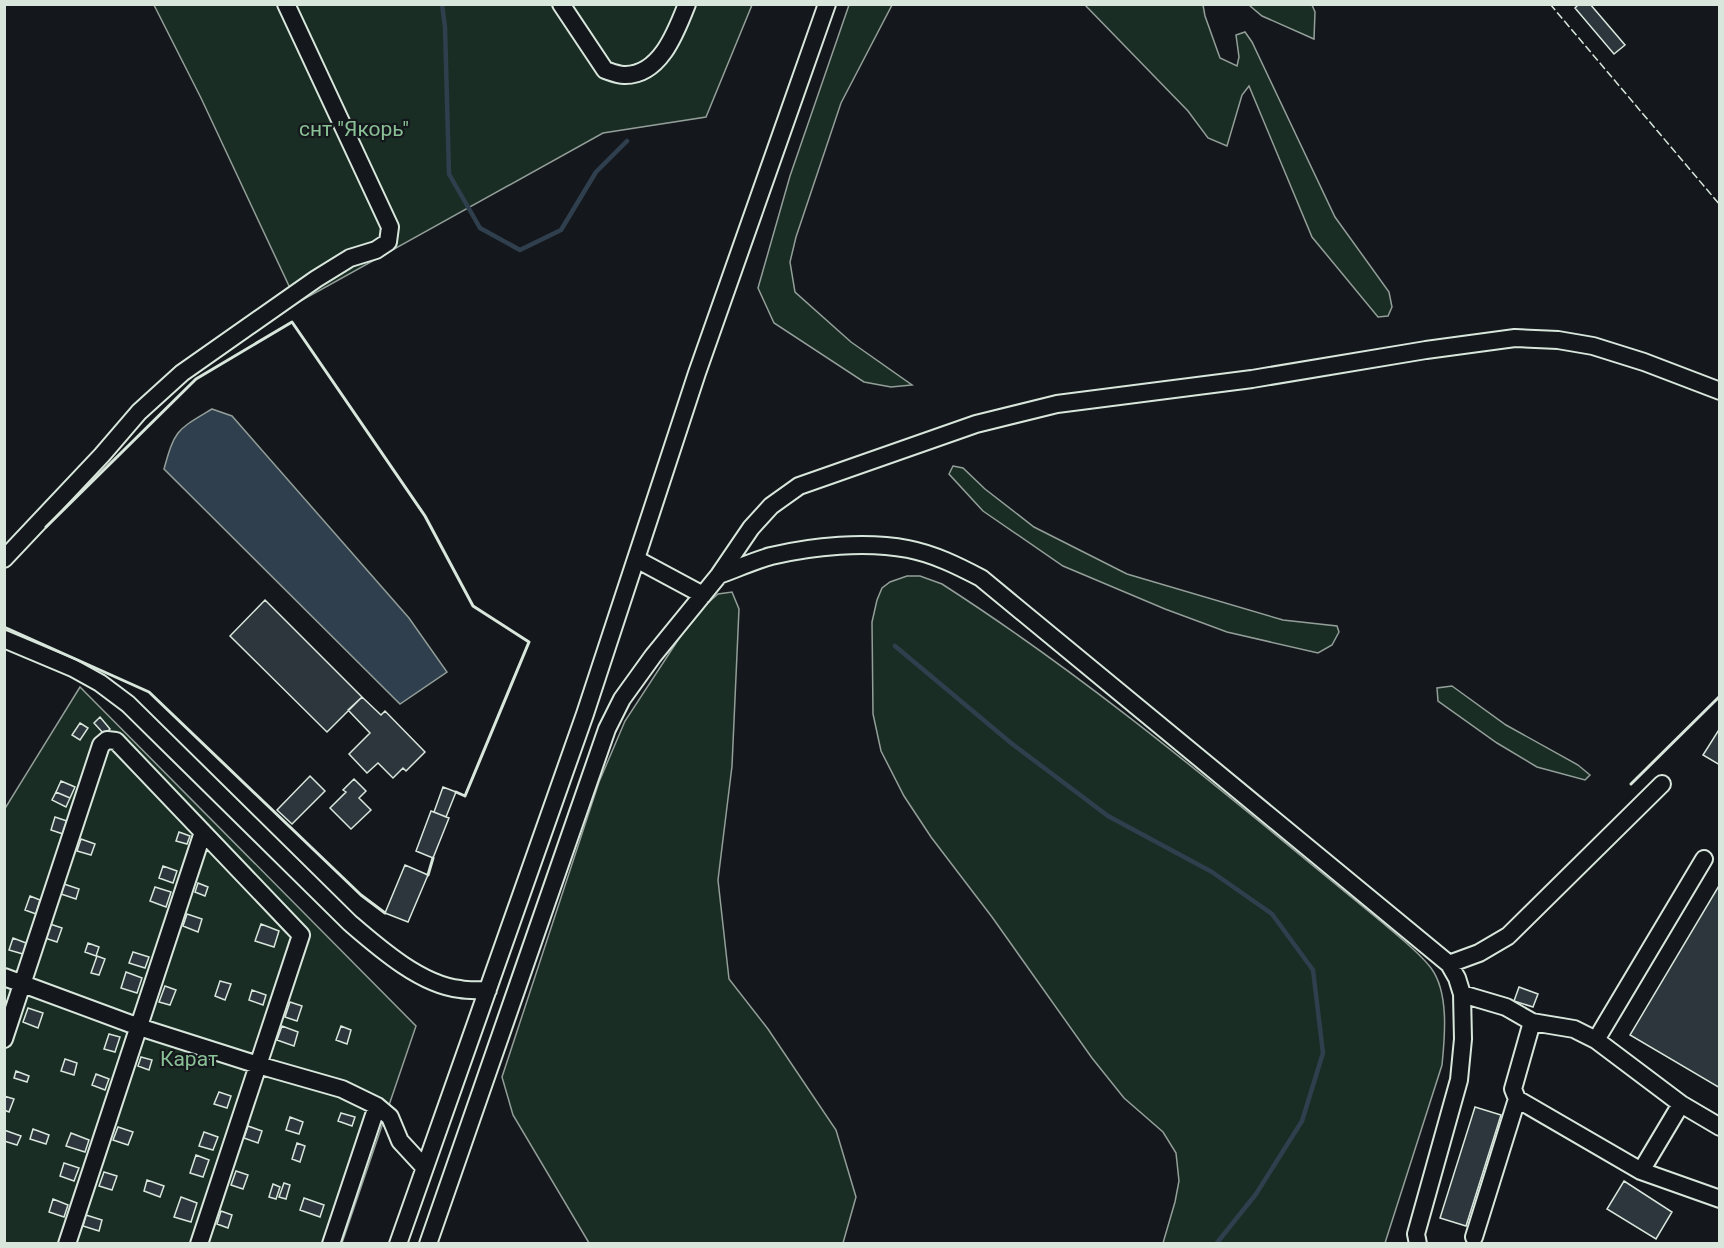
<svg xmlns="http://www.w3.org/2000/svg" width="1724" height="1248" font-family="Roboto,sans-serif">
<rect width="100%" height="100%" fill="#14181c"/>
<path fill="#1a2d24" stroke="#939e99" stroke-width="1.5" d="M154 5H752L706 117 603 133 297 303 201 98Z
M849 5H892L841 103 796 237 790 262 795 292 851 342 912 385 891 387 864 382 774 323 758 288 790 176Z
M1085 5H1203L1205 16 1220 58 1237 66 1239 57 1236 35 1245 32 1252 42 1335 217 1389 292 1392 307 1388 316 1378 317 1312 237 1249 86 1242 95 1227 146 1208 138 1188 111Z
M1249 5H1312L1315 12 1314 39 1262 16Z
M953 466 963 468 985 489 1034 527 1127 574 1283 620 1337 626 1339 632 1332 645 1318 653 1227 632 1165 609 1063 566 983 511 949 474Z
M907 576H920L942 584C1068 665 1184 759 1300 855 1328 878 1356 901 1384 924 1400 938 1418 951 1431 968 1449 992 1445 1036 1442 1065L1385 1243H1163L1175 1202 1179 1181 1176 1153 1163 1132 1124 1098 1092 1058 992 917 931 837 904 796 881 751 873 714 872 622 877 600 882 588 890 582Z
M732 592 739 609 732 766 718 880 729 979 768 1029 836 1130 856 1197 843 1243H589L513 1115 502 1077 599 782 625 721 695 614 718 594Z
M1452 686 1506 725 1578 765 1590 775 1585 780 1537 767 1497 743 1438 701 1437 688Z
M80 687 416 1026 342 1243H5L4 810Z"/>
<path fill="#2f3f4d" stroke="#939e99" stroke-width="1.5" d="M212 409 232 416 409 618 447 672 400 704 164 469C175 429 177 430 212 409Z"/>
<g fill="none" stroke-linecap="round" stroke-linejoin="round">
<path stroke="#2f3f4d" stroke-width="4.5" d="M442 4 445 27 449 174 480 228 520 250 561 230 596 172 627 141
M895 646 1011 743 1108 816 1212 872 1272 914 1313 970 1323 1053 1302 1121 1256 1194 1216 1244"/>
</g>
<path fill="#2c363c" stroke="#d8e6dc" stroke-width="1.5" d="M1579 4H1590L1625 45 1614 54 1575 8Z
M265 600 362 697 327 732 230 636Z
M362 697 381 715 385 711 425 752 406 771 403 768 393 778 378 763 367 773 349 754 370 733 348 710Z
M100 717 110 729 104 734 94 723Z
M80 723 88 728 80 740 72 735Z
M1720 728V765L1703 755Z
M310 776 325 791 292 824 277 810Z
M354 779 366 791 359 798 371 810 351 829 330 808 346 792 343 790Z
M61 781 75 787 70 798 56 792Z
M443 787 456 792 446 817 434 812Z
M56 792 70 798 66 807 52 800Z
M431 811 449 818 433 858 416 851Z
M55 817 67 821 63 834 51 830Z
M179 832 190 836 187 844 176 841Z
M81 839 95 844 91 855 77 851Z
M405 865 428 875 408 922 385 913Z
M163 866 177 871 173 883 159 878Z
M198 883 208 887 205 896 195 892Z
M64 884 79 889 76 899 61 894Z
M1720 884V1088L1630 1035Z
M155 887 171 892 166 907 150 901Z
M30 896 40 900 36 914 25 910Z
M187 914 202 919 198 932 183 926Z
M50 924 62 928 57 942 45 938Z
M261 924 279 931 274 947 255 941Z
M13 938 26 943 23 954 9 950Z
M88 943 99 947 96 956 85 952Z
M133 952 149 957 145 968 129 963Z
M97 956 105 959 99 975 91 973Z
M126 972 142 978 137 993 121 988Z
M220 981 231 984 225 1000 215 996Z
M165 986 176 990 170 1005 159 1002Z
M1519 987 1538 994 1533 1007 1514 1001Z
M252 990 266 995 263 1005 249 1000Z
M290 1002 302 1006 297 1021 285 1017Z
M28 1008 43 1013 38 1028 23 1022Z
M282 1026 298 1032 294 1046 277 1040Z
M341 1026 351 1030 347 1044 336 1040Z
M109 1034 120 1037 115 1052 104 1049Z
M141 1057 152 1060 149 1070 138 1066Z
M65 1059 77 1063 74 1075 61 1071Z
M16 1071 29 1076 27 1082 14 1078Z
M96 1074 109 1079 105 1090 92 1085Z
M219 1092 231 1096 227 1108 214 1104Z
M4 1096 14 1099 9 1112 4 1110Z
M1475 1107 1501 1115 1466 1226 1440 1218Z
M341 1113 355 1117 352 1126 338 1121Z
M290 1117 303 1122 299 1134 286 1130Z
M248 1126 262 1131 258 1143 244 1138Z
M118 1127 133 1132 128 1145 113 1140Z
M33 1129 49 1135 46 1144 30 1139Z
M4 1130 21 1136 17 1145 4 1141Z
M204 1132 218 1137 213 1150 199 1146Z
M71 1133 89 1140 85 1152 66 1146Z
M297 1143 305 1146 300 1162 292 1159Z
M196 1155 209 1160 203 1177 190 1173Z
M64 1163 79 1168 74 1181 60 1176Z
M236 1171 248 1175 243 1189 231 1185Z
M104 1172 117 1176 112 1190 99 1186Z
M147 1180 164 1186 160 1197 144 1191Z
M1624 1181 1672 1212 1656 1239 1607 1209Z
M284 1183 290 1185 286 1199 279 1197Z
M273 1184 280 1187 276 1199 269 1197Z
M181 1197 197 1203 191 1222 174 1217Z
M304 1198 324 1205 320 1217 300 1210Z
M53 1199 68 1205 64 1217 49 1212Z
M221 1211 232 1215 228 1228 217 1224Z
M86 1215 102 1220 99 1231 83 1226Z"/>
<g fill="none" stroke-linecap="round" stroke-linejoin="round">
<g stroke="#d8e6dc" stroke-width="20">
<path id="minor" d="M561 4 605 70C611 72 618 75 624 75 660 76 676 32 687 4
M4 559 102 455 139 412 182 373 316 279 350 258 376 250 388 242 390 227 286 4
M636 559 703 595
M719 575C736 569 753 561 771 556 813 546 866 541 908 549 934 554 958 566 981 578L1449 964 1457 978 1462 994 1463 1039 1459 1080 1416 1234 1418 1244
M4 639 73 668 100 683 128 704 350 923C379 948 421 985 460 989 469 991 479 990 488 990
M1449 964 1479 953 1508 936 1662 784
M4 977 139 1027 258 1065 342 1089 377 1106 390 1117 400 1141 424 1167
M1462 994 1506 1007 1532 1022 1574 1029 1596 1040 1681 1104 1720 1127
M1532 1022 1513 1089 1517 1099 1641 1171 1720 1199
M4 1039 101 745 107 740 116 741 301 935 199 1244
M1596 1040 1704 859
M1641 1171 1681 1104
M1474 1237 1517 1099
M67 1244 203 832
M331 1244 377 1106
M398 1244 585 714 697 373 827 4
M428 1244 607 729 622 699 653 656 719 575 751 528 771 506 799 486 976 424 1057 404 1252 379 1426 350 1515 338 1558 340 1593 346 1644 362 1720 391"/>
</g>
<use href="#minor" stroke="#14181c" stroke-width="16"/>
<path stroke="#d8e6dc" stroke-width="1.5" stroke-dasharray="8 3" stroke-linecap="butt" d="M1550 4 1720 205"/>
<path stroke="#d8e6dc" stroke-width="3" d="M46 527 196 379 292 322 425 516 473 606 529 642 465 796 456 792
M4 627 149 692 361 895 385 913
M1631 784 1720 696
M428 875 433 858"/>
</g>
<g text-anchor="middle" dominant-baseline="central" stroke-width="4.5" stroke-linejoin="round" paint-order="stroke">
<g font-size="21" fill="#8ac095" stroke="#14181c">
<text x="354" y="129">снт "Якорь"</text>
<text x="189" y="1059">Карат</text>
</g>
</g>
<rect width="1724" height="1248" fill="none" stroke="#d8e6dc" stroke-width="12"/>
</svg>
